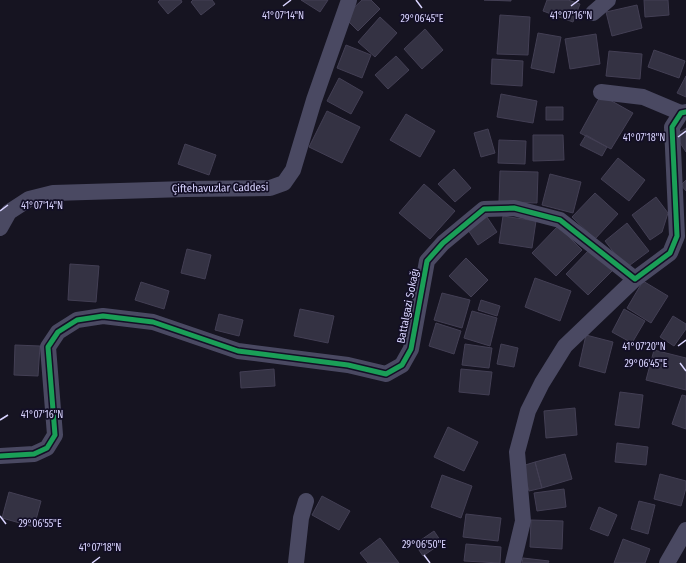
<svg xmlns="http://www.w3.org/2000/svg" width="686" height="563" font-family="'Fira Sans Condensed',sans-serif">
<rect width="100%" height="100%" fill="#161421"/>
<path fill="#343243" stroke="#433f54" d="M160 0H181L182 2 168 14 158 2Z
M193 0H212L215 4 201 15 191 2Z
M301 0H328L320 12Z
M362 0H371L380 9 358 31 344 17Z
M484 0H511V1Z
M547 0H568L580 4 573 22 543 11Z
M644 0H668L669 15 645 17Z
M637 5 642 28 612 36 606 12Z
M500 15 530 17 528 55 497 54Z
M380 17 397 33 375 57 358 42Z
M425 29 443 50 422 69 404 49Z
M538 33 561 37 554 73 531 68Z
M596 34 600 64 570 69 565 39Z
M346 45 371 55 362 78 337 68Z
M654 50 685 61 679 78 648 67Z
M609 51 642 54 640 79 606 76Z
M396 56 409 70 388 89 375 75Z
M492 59 523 61 522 86 491 84Z
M686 76V97L677 93Z
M339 78 363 92 351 114 327 101Z
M501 94 537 101 533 123 497 117Z
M601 95 633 113 611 149 580 133Z
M546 107H563V120H546Z
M327 111 360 127 342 163 309 147Z
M406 114 435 131 420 157 390 140Z
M686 128V152L675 135Z
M488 129 495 153 481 157 474 133Z
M533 135H563L564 160 533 161Z
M586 135 607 147 602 156 580 145Z
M499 140 526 141 525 164 498 163Z
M185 144 216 155 209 175 178 164Z
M618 158 645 180 629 201 601 179Z
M454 169 471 188 455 202 438 184Z
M500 171 538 172 537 203 499 202Z
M550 174 581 182 573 213 542 205Z
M686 180V191L681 185Z
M424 184 455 211 430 239 399 213Z
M595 193 618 214 595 239 572 217Z
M656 197 668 213 662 232 650 240 632 215Z
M503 216 536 221 532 248 499 243Z
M487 217 497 232 478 245 468 230Z
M627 223 649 251 626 268 605 241Z
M558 226 582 250 556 276 532 253Z
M591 248 613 270 588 295 566 274Z
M187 249 211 255 205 279 181 273Z
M466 258 488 280 471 297 449 276Z
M70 264 99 266 96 302 68 300Z
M535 278 571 291 560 321 525 307Z
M643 281 668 296 651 323 627 308Z
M141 282 169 291 164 309 135 300Z
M442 293 470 300 462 328 434 320Z
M481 300 500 306 497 316 478 310Z
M300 309 334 316 328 343 294 336Z
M624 309 645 321 632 343 612 332Z
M472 311 497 318 490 346 464 338Z
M219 314 243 320 239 336 215 330Z
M673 316 686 324V329L674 346 660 337Z
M436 323 461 331 454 354 429 346Z
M586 335 613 342 605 373 579 366Z
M465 344 492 348 489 368 462 365Z
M501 344 518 348 514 367 497 364Z
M15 345 40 346 38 376 14 375Z
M654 350 686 358V390L646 380Z
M274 369 275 386 241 388 240 372Z
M461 369 492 372 489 395 459 392Z
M620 392 643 395 639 428 615 425Z
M682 395 686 396V429L672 424Z
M575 408 577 435 546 438 544 411Z
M448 427 478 442 464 471 434 457Z
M617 443 648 447 646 465 615 462Z
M565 454 572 479 542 488 535 462Z
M535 462 542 488 529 491 522 466Z
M660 474 686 481V488L681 506 654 499Z
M442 475 472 486 461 518 431 507Z
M564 489 566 507 537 511 534 493Z
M9 492 41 501 34 527 2 518Z
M322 496 350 511 339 530 312 515Z
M639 501 655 505 648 534 631 529Z
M599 507 617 515 608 536 590 529Z
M466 514 501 518 498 541 463 537Z
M531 520 563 521 562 549 530 547Z
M434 531 442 543 423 556 415 544Z
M380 538 399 563H368L360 553Z
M623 539 650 549 645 563H614Z
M466 544 501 547 500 563 464 561Z
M523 558 549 561 548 563H522Z"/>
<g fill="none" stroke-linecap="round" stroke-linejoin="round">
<path stroke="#4a4962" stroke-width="16" d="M593 13 608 0
M601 92 643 97 681 113
M0 228 9 212 29 199 53 193 186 189 270 188 284 183 293 170 314 100 349 0
M0 456 34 454 47 448 55 435 48 347 58 332 77 320 103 316 153 322 238 351 348 365 386 374 402 365 411 349 427 261 443 243 484 209 514 208 560 220 635 279 670 253 677 236 672 127 681 113 686 112
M296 563 301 518 306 501
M513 563 523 521 517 452 528 411 542 383 565 346 635 279
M667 563 686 530"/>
<g stroke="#130f26" stroke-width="8">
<path id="cycleway" d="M0 456 34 454 47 448 55 435 48 347 58 332 77 320 103 316 153 322 238 351 348 365 386 374 402 365 411 349 427 261 443 243 484 209 514 208 560 220 635 279 670 253 677 236 672 127 681 113 686 112"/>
</g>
<use href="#cycleway" stroke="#1a9f57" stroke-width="5"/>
</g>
<path fill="none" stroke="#d9d4ff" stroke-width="1.5" d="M416 0 422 8M283 6 291 0M571 6 579 0M678 137 686 131M0 211 8 205M678 346 686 340M680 363 686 371M0 420 8 415M0 516 6 524M424 555 430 563M92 563 100 557"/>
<g text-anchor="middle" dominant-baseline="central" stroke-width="3.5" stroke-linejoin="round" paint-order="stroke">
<g font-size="11" fill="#d9d4ff" stroke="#130f26">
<text transform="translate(220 188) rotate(-1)">Çiftehavuzlar Caddesi</text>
<text transform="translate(408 306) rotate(-79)">Battalgazi Sokağı</text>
</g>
</g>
<g font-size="10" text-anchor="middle" fill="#d9d4ff" stroke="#130f26" stroke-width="3.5" stroke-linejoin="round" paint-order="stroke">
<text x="571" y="19">41°07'16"N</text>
<text x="283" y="19">41°07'14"N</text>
<text x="422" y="22">29°06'45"E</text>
<text x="644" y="141">41°07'18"N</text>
<text x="42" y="209">41°07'14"N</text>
<text x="644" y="350">41°07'20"N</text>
<text x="646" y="367">29°06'45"E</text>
<text x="42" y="418">41°07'16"N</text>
<text x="40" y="527">29°06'55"E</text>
<text x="424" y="548">29°06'50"E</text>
<text x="100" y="551">41°07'18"N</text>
</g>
</svg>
